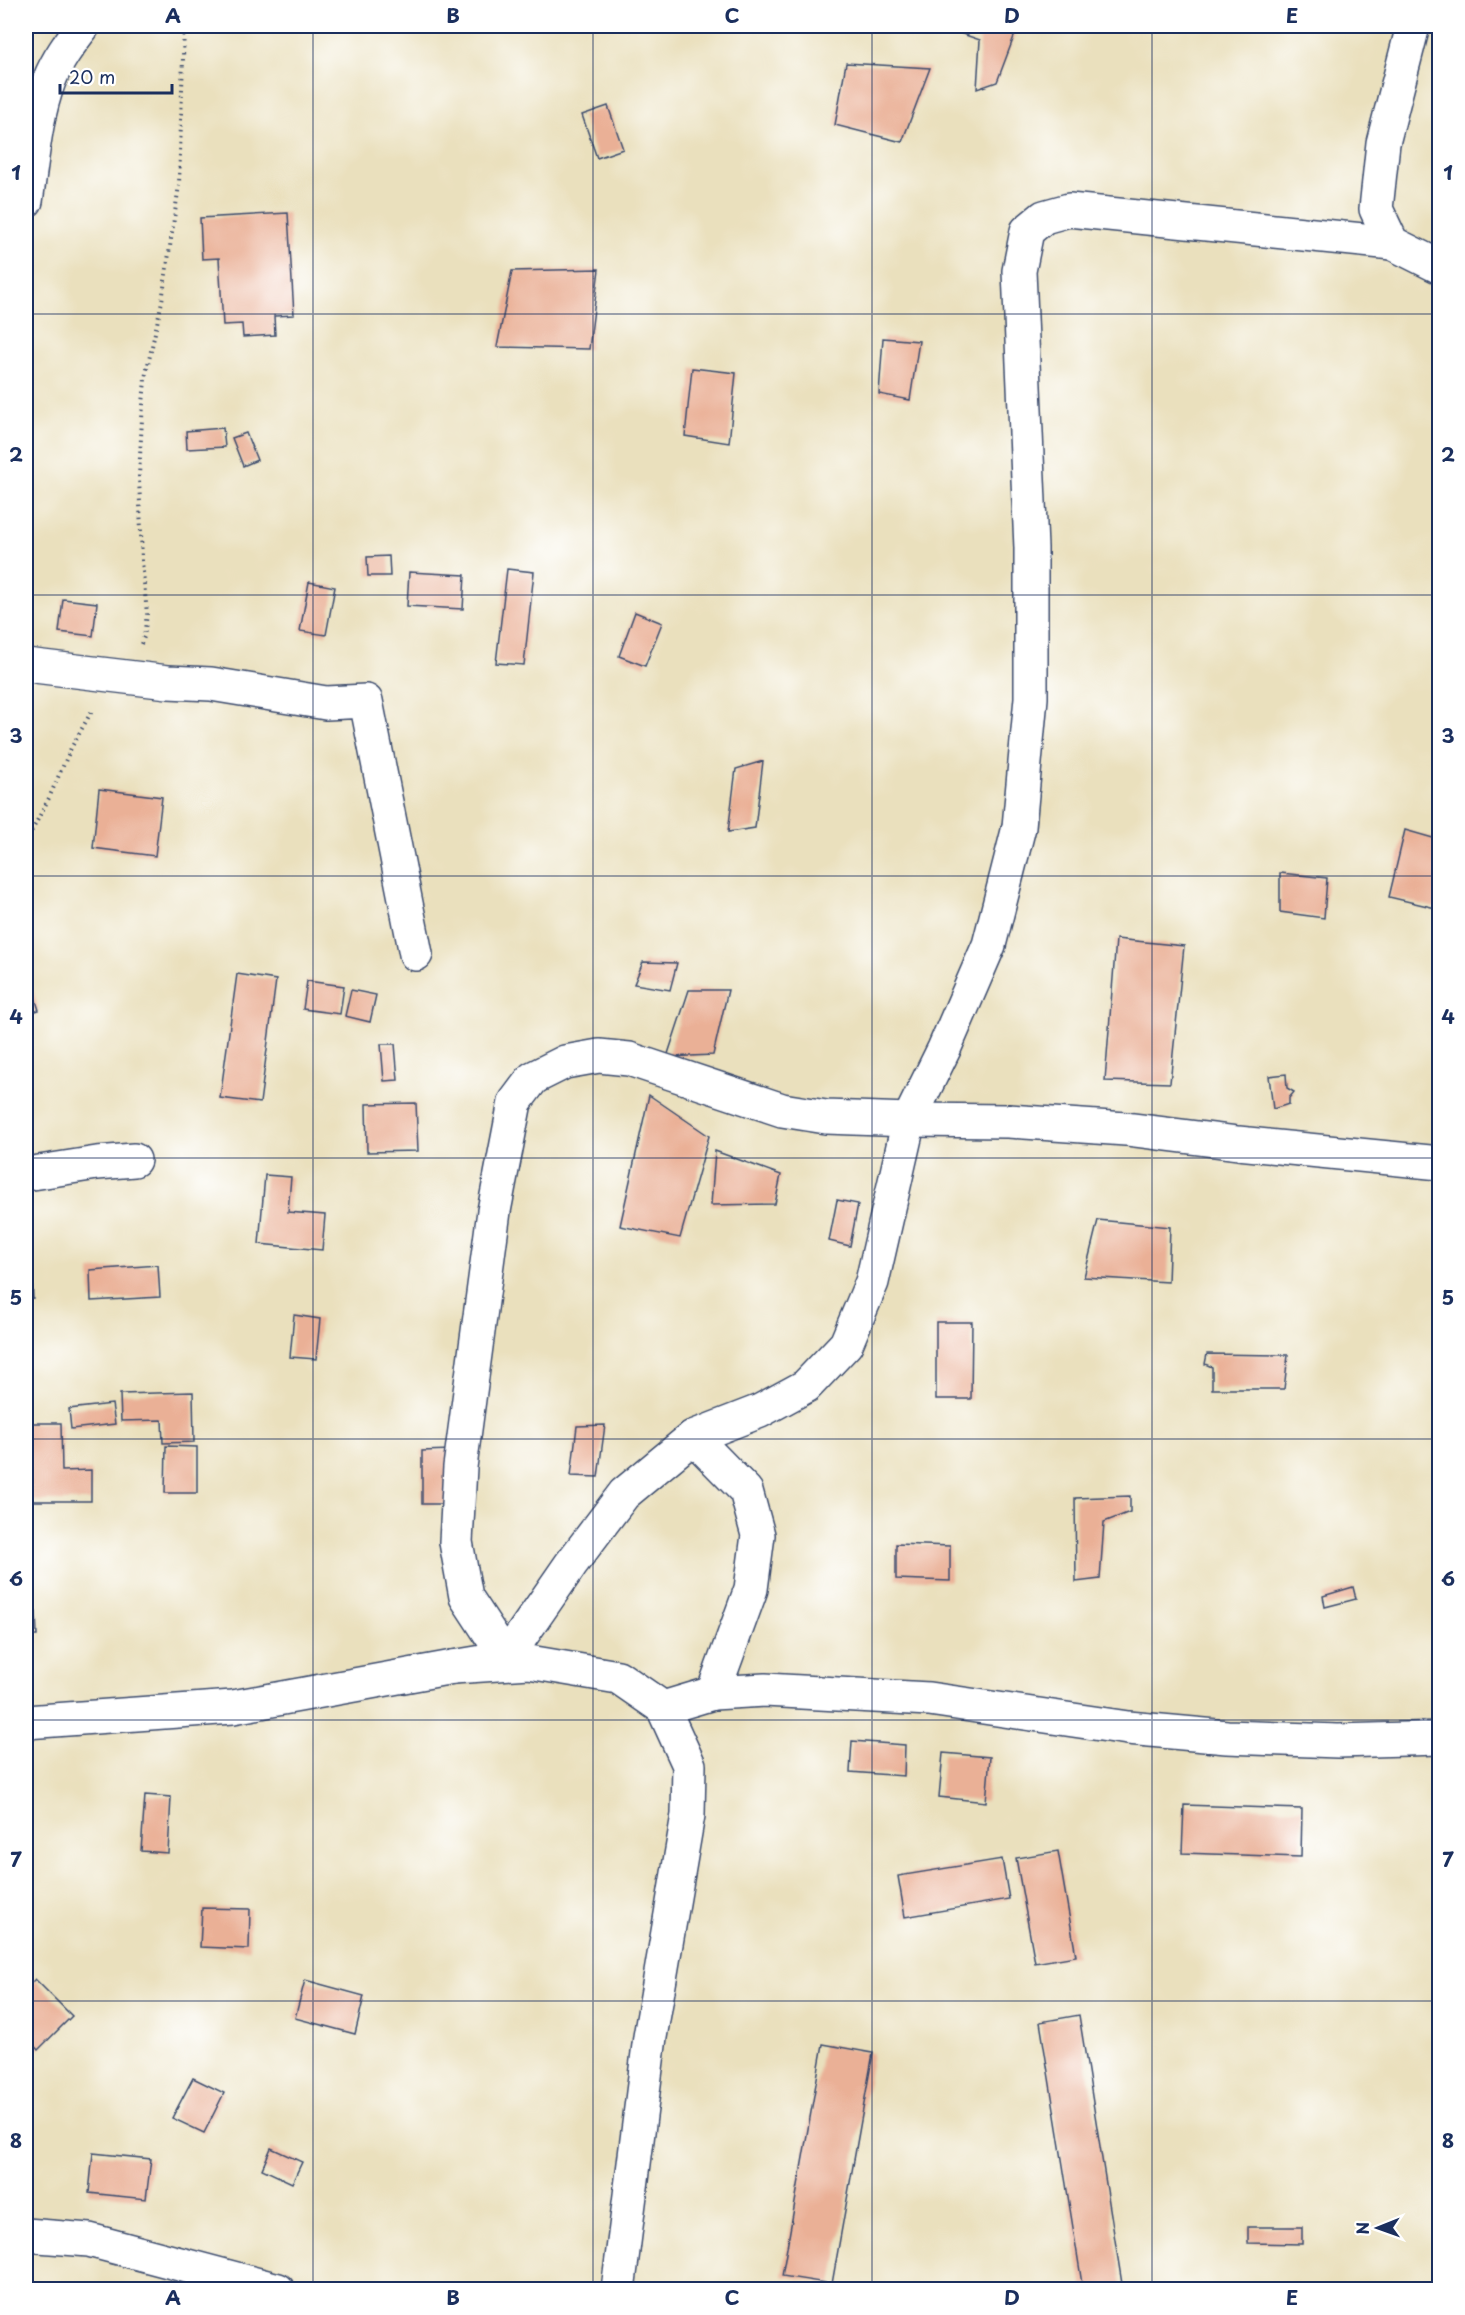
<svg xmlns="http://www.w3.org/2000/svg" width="1465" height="2315" viewBox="0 0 1465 2315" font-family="'Playpen Sans',sans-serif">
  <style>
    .building { fill: #eab096 }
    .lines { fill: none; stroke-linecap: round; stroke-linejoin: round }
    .minor-casing { stroke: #3a4a6c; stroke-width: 36 }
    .path { stroke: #3a4a6c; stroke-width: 4; stroke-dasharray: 1.5 4.5; stroke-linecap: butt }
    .minor { stroke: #fff; stroke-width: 33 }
    .grid { fill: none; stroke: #1b2f5e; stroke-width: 1.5; stroke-opacity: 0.55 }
    .neatline { fill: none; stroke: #1b2f5e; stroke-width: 2 }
    .grid-label { font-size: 20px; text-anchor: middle; font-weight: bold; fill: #1b2f5e }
  </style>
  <rect width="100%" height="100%" fill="#fff"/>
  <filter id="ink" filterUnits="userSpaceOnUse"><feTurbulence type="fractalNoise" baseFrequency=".0167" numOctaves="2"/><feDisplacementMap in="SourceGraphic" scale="12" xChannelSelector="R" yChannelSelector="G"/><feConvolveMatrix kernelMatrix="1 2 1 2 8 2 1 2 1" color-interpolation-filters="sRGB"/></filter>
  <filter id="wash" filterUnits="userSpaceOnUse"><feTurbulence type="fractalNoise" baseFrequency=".008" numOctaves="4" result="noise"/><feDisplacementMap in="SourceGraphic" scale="24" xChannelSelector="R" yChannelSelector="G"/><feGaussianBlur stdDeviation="1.35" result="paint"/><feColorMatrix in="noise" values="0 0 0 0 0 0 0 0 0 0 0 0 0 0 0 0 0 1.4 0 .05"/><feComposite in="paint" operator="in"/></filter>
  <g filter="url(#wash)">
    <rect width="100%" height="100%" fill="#eae0bd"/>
    <g id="blocks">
      <!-- building -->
      <g class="building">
        <polygon points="939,26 1018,26 997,82 977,89 980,40"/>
        <polygon points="846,63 930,68 902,142 835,125"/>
        <polygon points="608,106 623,149 597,158 582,115"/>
        <polygon points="288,213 294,315 274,316 275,335 243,337 242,324 223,325 219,258 202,259 200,218"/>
        <polygon points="599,269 589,349 497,347 512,271"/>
        <polygon points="883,338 919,341 910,400 879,394"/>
        <polygon points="692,368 736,373 729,443 685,436"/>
        <polygon points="223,428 225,447 187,449 186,431"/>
        <polygon points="246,433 257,460 243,466 232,438"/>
        <polygon points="389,556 390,576 368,576 367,557"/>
        <polygon points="507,569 534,572 524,665 496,663"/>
        <polygon points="409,572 465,575 463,609 407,606"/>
        <polygon points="309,582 335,587 326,635 300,631"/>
        <polygon points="63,599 97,603 93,636 59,632"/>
        <polygon points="635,612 662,623 645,666 619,656"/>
        <polygon points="763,761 755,828 728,832 736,769"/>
        <polygon points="99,789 162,797 155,856 93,848"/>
        <polygon points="1405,830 1440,840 1440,909 1389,897"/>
        <polygon points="1280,873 1327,878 1324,918 1280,912"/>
        <polygon points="1116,939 1184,946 1170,1083 1105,1081"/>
        <polygon points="643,962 677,963 670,990 634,984"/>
        <polygon points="237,974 276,980 260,1103 220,1098"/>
        <polygon points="307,981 344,986 340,1014 303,1009"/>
        <polygon points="31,986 39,1010 26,1014 26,988"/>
        <polygon points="351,990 376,995 370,1022 345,1016"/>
        <polygon points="689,990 728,990 713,1055 667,1057"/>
        <polygon points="381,1044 395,1044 398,1080 384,1081"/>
        <polygon points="1286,1074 1287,1088 1294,1092 1289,1098 1289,1104 1273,1109 1269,1076"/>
        <polygon points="649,1095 709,1136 680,1238 620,1226"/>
        <polygon points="416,1103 418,1151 367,1152 366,1104"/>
        <polygon points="715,1151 781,1175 775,1204 711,1205"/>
        <polygon points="265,1175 291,1177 288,1212 325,1215 322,1250 259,1244"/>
        <polygon points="837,1200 858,1204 850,1246 829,1241"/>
        <polygon points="1098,1220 1170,1227 1168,1282 1084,1277"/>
        <polygon points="26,1259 31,1259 33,1298 26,1299"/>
        <polygon points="158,1265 160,1297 91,1301 90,1270"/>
        <polygon points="294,1315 320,1319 316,1359 290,1357"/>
        <polygon points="936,1322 972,1322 971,1399 936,1399"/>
        <polygon points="1207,1354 1288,1355 1284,1389 1212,1389 1212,1367 1205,1364"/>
        <polygon points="193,1392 194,1442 163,1443 162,1420 121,1421 120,1394"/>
        <polygon points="112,1404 115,1424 71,1429 69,1409"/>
        <polygon points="26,1423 61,1423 62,1471 91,1470 91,1501 26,1501"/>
        <polygon points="605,1425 598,1477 571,1476 577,1426"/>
        <polygon points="166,1446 197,1447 197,1493 165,1493"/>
        <polygon points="451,1450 452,1504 422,1504 422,1451"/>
        <polygon points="1130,1496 1130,1512 1104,1522 1100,1579 1076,1582 1075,1498"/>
        <polygon points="896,1544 950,1546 950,1581 896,1579"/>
        <polygon points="1353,1587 1356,1599 1325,1607 1323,1596"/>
        <polygon points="26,1612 36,1612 37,1636 26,1636"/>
        <polygon points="852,1741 905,1745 904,1776 850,1772"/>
        <polygon points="943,1753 990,1757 986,1802 939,1797"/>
        <polygon points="145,1795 171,1797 168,1853 141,1851"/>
        <polygon points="1184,1805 1302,1809 1301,1857 1182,1853"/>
        <polygon points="1058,1851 1076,1956 1035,1963 1016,1858"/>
        <polygon points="1002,1859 1009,1899 905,1917 898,1876"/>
        <polygon points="202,1908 250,1909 249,1949 200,1947"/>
        <polygon points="35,1979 72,2016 38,2050 26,2037 26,2019 28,2016 26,2013 26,1988"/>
        <polygon points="305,1980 364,1996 355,2034 295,2018"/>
        <polygon points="1079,2015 1123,2290 1083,2290 1040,2022"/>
        <polygon points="823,2044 873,2053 832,2284 782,2276"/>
        <polygon points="193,2078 224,2093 204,2133 172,2118"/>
        <polygon points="271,2148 302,2162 292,2183 262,2169"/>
        <polygon points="93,2153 151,2159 146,2199 89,2193"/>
        <polygon points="1248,2227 1302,2227 1302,2244 1248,2243"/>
      </g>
    </g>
  </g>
  <g filter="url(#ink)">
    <use href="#blocks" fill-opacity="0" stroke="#3a4a6c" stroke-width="1.5"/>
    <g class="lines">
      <!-- minor casing -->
      <g class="minor-casing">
        <g id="minor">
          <polyline points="1413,26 1383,143 1376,209 1392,243 1440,267"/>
          <path d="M 26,201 C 32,162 35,118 49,81 C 57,60 70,43 83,26"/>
          <polyline points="26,665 168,682 211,684 326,703 366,701 416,954"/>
          <polyline points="26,1174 97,1163 134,1160"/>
          <polyline points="693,1437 746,1491 758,1535 751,1589 713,1693"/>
          <polyline points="506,1658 466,1597 456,1542 460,1467 494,1211 515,1102 533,1078 565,1062 599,1056 629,1059 782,1110 826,1117 909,1120 1008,1121 1126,1129 1238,1143 1440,1163"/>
          <polyline points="453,1667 506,1658 571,1564 624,1494 693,1437 760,1411 806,1386 846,1344 872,1282 909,1120 944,1049 989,945 1019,827 1031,698 1031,548 1019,271 1027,231 1044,217 1069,210 1392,243"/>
          <polyline points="663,1708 713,1693 765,1690 929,1699 1128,1728 1227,1737 1338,1741 1440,1738"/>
          <polyline points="26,1722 233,1707 453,1667 529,1662 618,1677 663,1708 689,1765 688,1815 650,2037 618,2290"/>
          <polyline points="26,2235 89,2240 278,2290"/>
        </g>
      </g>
      <!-- path -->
      <g class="path">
        <polyline points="141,644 144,637 147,614 142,561 139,476 142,419 145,378 162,301 179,185 184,26"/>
        <polyline points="26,842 49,798 71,748 93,709"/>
      </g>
      <!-- minor -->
      <use href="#minor" class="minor"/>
    </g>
  </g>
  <!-- grid -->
  <path class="grid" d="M 313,26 L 313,2290M 593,26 L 593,2290M 872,26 L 872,2290M 1152,26 L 1152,2290M 26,314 L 1440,314M 26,595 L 1440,595M 26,876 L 1440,876M 26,1158 L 1440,1158M 26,1439 L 1440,1439M 26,1720 L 1440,1720M 26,2001 L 1440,2001"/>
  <!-- margin -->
  <rect width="1465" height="2315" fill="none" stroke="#fff" stroke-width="66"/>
  <!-- north arrow -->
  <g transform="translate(1378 2228) rotate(269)" stroke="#ffffff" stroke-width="4.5" paint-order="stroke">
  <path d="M0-4.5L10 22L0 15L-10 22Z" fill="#1b2f5e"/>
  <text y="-9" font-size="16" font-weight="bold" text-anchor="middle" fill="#1b2f5e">N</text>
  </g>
  <!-- scale -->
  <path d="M60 84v9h112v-9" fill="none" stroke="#1b2f5e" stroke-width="3"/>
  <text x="69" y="84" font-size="18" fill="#1b2f5e" stroke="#ffffff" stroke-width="4.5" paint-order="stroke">20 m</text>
  <rect x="33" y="33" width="1399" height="2249" class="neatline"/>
  <g class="grid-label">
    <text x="173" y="23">A</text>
    <text x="453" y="23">B</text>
    <text x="732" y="23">C</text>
    <text x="1012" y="23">D</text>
    <text x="1292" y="23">E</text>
    <text x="16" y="180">1</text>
    <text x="1448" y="180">1</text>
    <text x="16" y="462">2</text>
    <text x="1448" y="462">2</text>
    <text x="16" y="743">3</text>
    <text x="1448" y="743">3</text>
    <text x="16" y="1024">4</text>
    <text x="1448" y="1024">4</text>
    <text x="16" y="1305">5</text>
    <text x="1448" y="1305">5</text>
    <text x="16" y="1586">6</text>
    <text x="1448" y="1586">6</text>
    <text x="16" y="1867">7</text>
    <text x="1448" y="1867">7</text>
    <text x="16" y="2148">8</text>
    <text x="1448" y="2148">8</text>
    <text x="173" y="2305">A</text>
    <text x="453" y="2305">B</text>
    <text x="732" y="2305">C</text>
    <text x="1012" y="2305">D</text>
    <text x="1292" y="2305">E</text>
  </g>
</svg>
